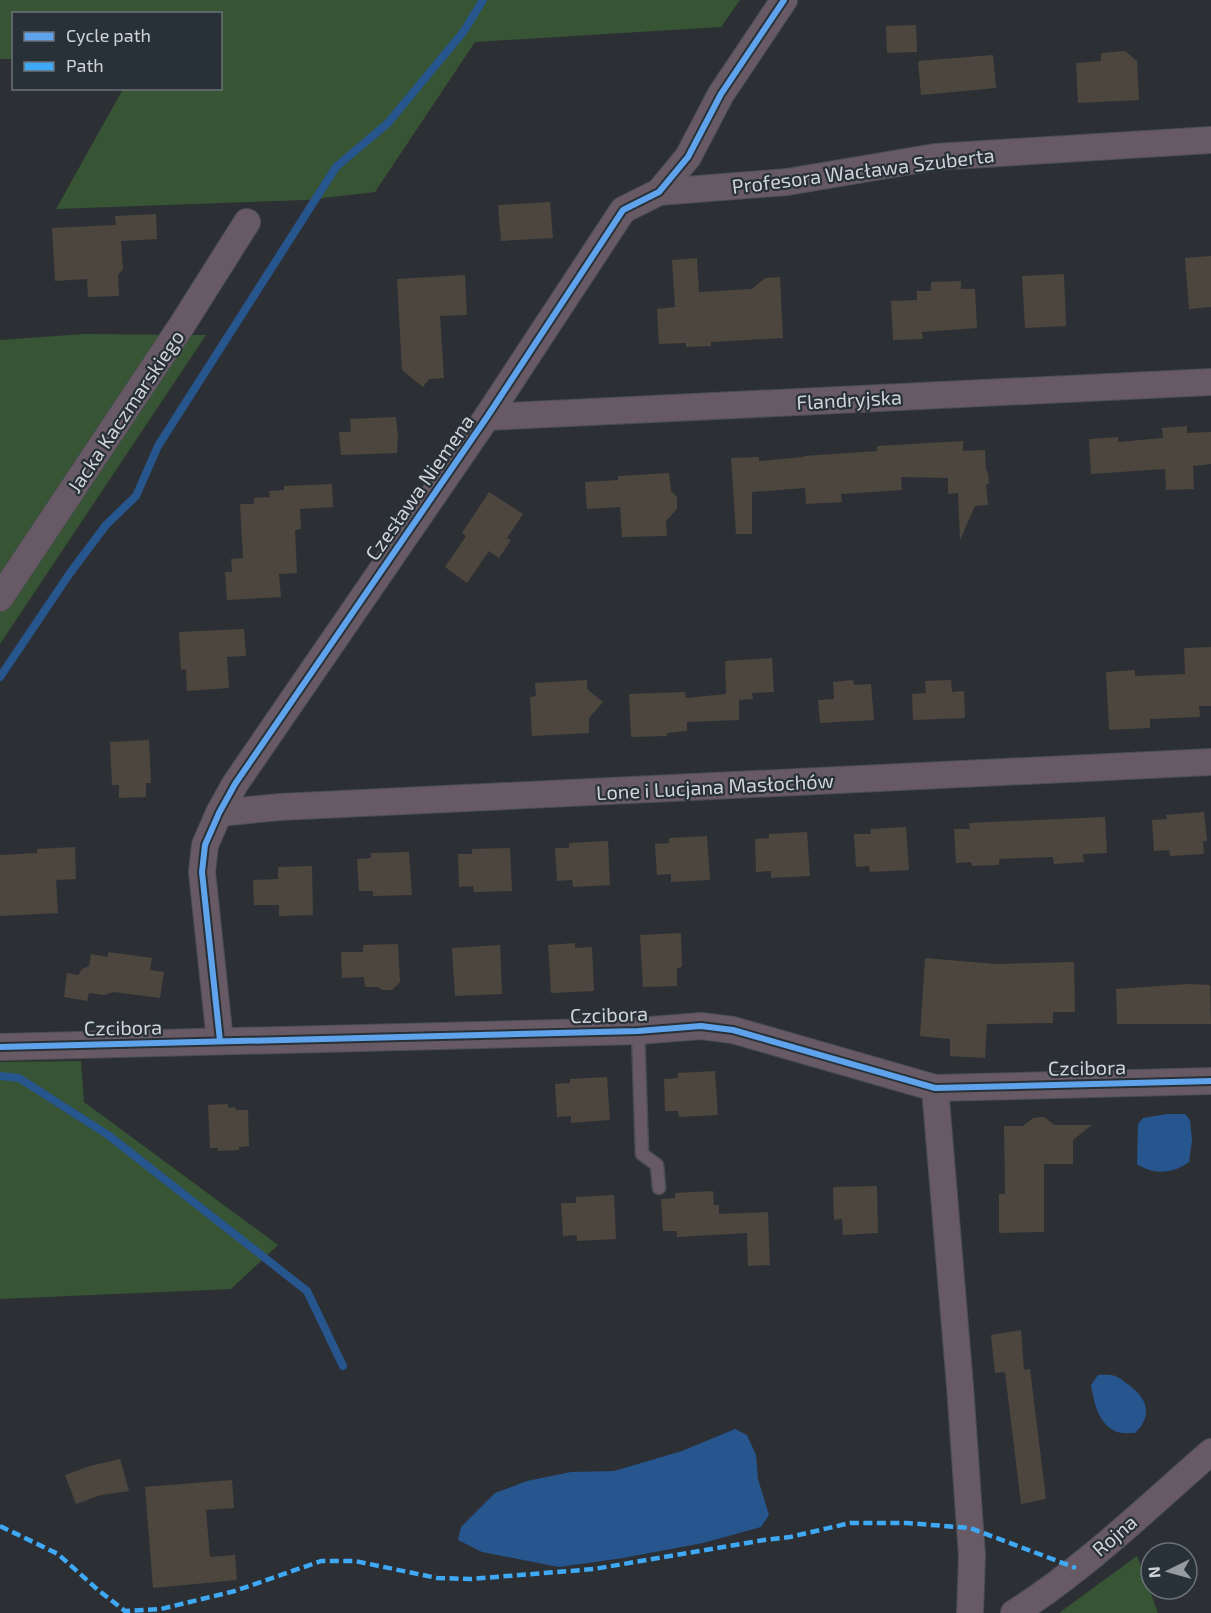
<svg xmlns="http://www.w3.org/2000/svg" width="1211" height="1613" viewBox="0 0 1211 1613" font-family="'Exo 2',sans-serif">
  <style>
    .green { fill: #375435 }
    .water { fill: #27558e }
    .lines { fill: none; stroke-linecap: round; stroke-linejoin: round }
    .stream { stroke: #27558e; stroke-width: 8 }
    .building { fill: #4d463e }
    .lane-casing { stroke: #4a4e51; stroke-width: 15 }
    .street-casing { stroke: #4a4e51; stroke-width: 28 }
    .lane { stroke: #685a64; stroke-width: 12 }
    .street { stroke: #685a64; stroke-width: 26 }
    .quiet { stroke: #3fa9f5; stroke-width: 4.5; stroke-dasharray: 9 4.5; stroke-linecap: butt }
    .cycleway-casing { stroke: #283138; stroke-width: 10 }
    .cycleway { stroke: #60a3ed; stroke-width: 6 }
    .labels { text-anchor: middle; dominant-baseline: central; stroke-width: 4.5; stroke-linejoin: round; paint-order: stroke }
    .street-label { font-size: 20px; fill: #cfd4d9; stroke: #283138 }
  </style>
  <rect width="100%" height="100%" fill="#2c3034"/>
  <!-- green -->
  <g class="green">
    <polygon points="0,0 740,0 721,27 475,42 375,192 306,200 56,209 123,89 220,88 220,14 14,14 13,59 0,59"/>
    <polygon points="85,334 206,335 0,644 0,340"/>
    <polygon points="81,1061 84,1102 278,1245 231,1289 0,1299 0,1062"/>
    <polygon points="1137,1556 1158,1613 1059,1613"/>
  </g>
  <!-- water -->
  <g class="water">
    <path d="M 1167,1114 L 1185,1114 L 1190,1120 L 1192,1140 L 1189,1162 C 1173,1174 1153,1175 1137,1164 L 1138,1124 L 1143,1118 Z"/>
    <path d="M 1098,1375 C 1104,1375 1112,1374 1117,1377 C 1121,1378 1125,1383 1129,1385 C 1148,1399 1153,1416 1135,1433 C 1129,1433 1120,1434 1115,1431 C 1098,1423 1094,1402 1091,1385 Z"/>
    <polygon points="735,1429 747,1435 756,1455 758,1479 769,1515 761,1527 703,1543 623,1558 559,1567 482,1552 458,1540 461,1527 495,1493 527,1481 571,1472 614,1471 682,1451"/>
  </g>
  <g class="lines">
    <!-- stream -->
    <g class="stream">
      <polyline points="0,677 70,573 106,525 136,496 158,446 336,167 388,123 464,31 483,0"/>
      <polyline points="0,1076 19,1078 108,1135 307,1291 343,1366"/>
    </g>
  </g>
  <!-- building -->
  <g class="building">
    <polygon points="916,25 917,52 887,53 886,26"/>
    <polygon points="1125,51 1137,61 1139,100 1078,103 1076,63 1101,61 1101,53"/>
    <polygon points="993,55 996,88 921,95 918,61"/>
    <polygon points="550,202 553,238 501,241 498,205"/>
    <polygon points="156,214 157,239 121,241 123,269 118,275 119,296 88,297 87,279 55,281 52,228 116,225 115,216"/>
    <polygon points="1211,256 1211,307 1189,309 1185,258"/>
    <polygon points="697,258 699,292 752,289 765,278 780,277 783,338 711,342 711,346 686,347 686,343 659,344 657,309 675,307 672,260"/>
    <polygon points="1064,274 1066,326 1025,328 1022,276"/>
    <polygon points="465,275 467,315 440,316 444,378 429,379 423,387 402,370 397,279"/>
    <polygon points="961,281 961,289 975,289 977,328 922,332 923,339 893,340 891,301 917,300 917,291 931,291 931,282"/>
    <polygon points="396,417 398,437 397,453 341,455 339,432 351,432 350,419"/>
    <polygon points="1187,426 1187,433 1211,432 1211,464 1193,466 1194,489 1166,490 1165,469 1091,474 1089,439 1118,437 1118,442 1163,438 1162,428"/>
    <polygon points="963,441 963,451 985,450 986,470 988,472 989,483 986,485 988,505 975,506 960,540 958,493 948,494 948,478 901,477 902,490 841,494 842,502 806,504 805,488 752,492 752,534 736,534 731,458 759,457 759,461 804,457 804,456 877,451 877,446"/>
    <polygon points="669,473 671,491 677,497 677,509 666,521 667,536 622,537 620,507 587,509 585,482 618,480 618,476"/>
    <polygon points="332,484 333,507 300,509 301,529 295,530 297,573 279,574 281,597 227,600 225,572 232,572 231,559 243,558 240,504 254,504 254,498 270,497 269,491 284,490 284,486"/>
    <polygon points="489,492 523,514 507,538 511,540 499,558 489,551 467,583 445,567 466,536 462,533"/>
    <polygon points="244,629 246,656 227,657 229,688 187,691 186,669 181,670 179,632"/>
    <polygon points="1211,647 1211,706 1199,706 1200,717 1150,719 1150,728 1109,730 1106,672 1135,670 1135,676 1185,674 1184,648"/>
    <polygon points="772,658 774,692 752,693 753,699 739,700 739,720 687,722 687,731 667,733 667,736 631,737 629,694 685,692 686,698 726,694 725,661"/>
    <polygon points="587,680 587,689 603,702 589,718 589,733 532,736 530,697 536,696 535,683"/>
    <polygon points="853,680 854,685 871,684 874,720 820,723 818,700 834,699 833,682"/>
    <polygon points="951,680 952,692 964,691 965,718 913,720 912,694 926,693 925,681"/>
    <polygon points="149,740 151,783 146,783 146,797 119,798 119,785 112,785 110,742"/>
    <polygon points="1204,812 1207,841 1203,841 1204,854 1170,856 1169,850 1154,851 1152,820 1167,819 1166,815"/>
    <polygon points="1105,817 1107,853 1083,854 1084,862 1054,864 1053,857 999,859 999,865 972,866 971,862 956,863 954,829 970,829 969,823"/>
    <polygon points="906,827 909,870 870,872 869,866 856,867 854,834 871,834 870,829"/>
    <polygon points="807,832 810,876 771,878 771,871 756,872 755,839 769,838 769,834"/>
    <polygon points="707,836 710,880 671,882 671,874 657,875 655,844 669,843 669,838"/>
    <polygon points="608,841 610,885 573,887 572,880 557,881 555,848 569,848 569,843"/>
    <polygon points="75,847 76,879 56,880 58,913 0,916 0,855 37,853 37,849"/>
    <polygon points="510,848 512,891 474,892 473,886 459,887 458,854 472,854 472,849"/>
    <polygon points="409,852 412,895 373,896 373,891 359,891 357,859 371,858 371,853"/>
    <polygon points="312,866 313,915 279,916 279,905 254,905 253,880 278,879 278,867"/>
    <polygon points="681,933 682,967 677,968 677,986 643,987 640,935"/>
    <polygon points="575,943 575,948 592,947 594,991 551,993 548,945"/>
    <polygon points="398,944 400,982 392,990 382,990 378,987 365,987 364,977 342,978 341,952 363,952 363,945"/>
    <polygon points="500,945 502,994 455,996 452,948"/>
    <polygon points="108,952 152,958 150,970 164,972 160,998 114,992 104,995 89,993 87,1001 64,997 67,973 78,975 82,969 89,966 91,954 108,957"/>
    <polygon points="925,958 995,964 1074,962 1075,1012 1053,1012 1053,1023 987,1024 985,1058 950,1056 950,1039 920,1036"/>
    <polygon points="1189,984 1210,985 1211,1024 1117,1024 1116,989"/>
    <polygon points="715,1071 718,1115 679,1117 678,1111 665,1111 664,1079 678,1078 678,1073"/>
    <polygon points="607,1077 610,1120 571,1123 571,1116 557,1117 555,1084 570,1083 570,1079"/>
    <polygon points="228,1104 228,1108 235,1107 236,1110 248,1110 249,1146 239,1147 239,1150 218,1151 218,1148 210,1148 208,1105"/>
    <polygon points="1044,1117 1054,1125 1092,1125 1073,1140 1073,1164 1044,1164 1044,1232 999,1233 999,1194 1005,1194 1004,1126 1023,1126 1033,1118"/>
    <polygon points="877,1186 878,1233 843,1235 842,1219 834,1220 833,1187"/>
    <polygon points="713,1191 714,1205 719,1205 719,1214 768,1212 770,1265 748,1266 747,1233 677,1237 677,1231 663,1231 661,1199 675,1198 675,1193"/>
    <polygon points="614,1195 616,1239 577,1241 577,1235 563,1236 561,1203 576,1203 576,1197"/>
    <polygon points="1021,1330 1024,1370 1030,1369 1046,1499 1021,1504 1005,1372 995,1373 991,1335"/>
    <polygon points="120,1459 129,1491 101,1495 76,1504 65,1475 90,1466"/>
    <polygon points="232,1480 234,1508 206,1510 210,1557 235,1555 237,1580 153,1588 145,1487"/>
  </g>
  <g class="lines">
    <!-- lane casing -->
    <g class="lane-casing">
      <polyline id="lane" points="638,1031 642,1154 657,1165 659,1188"/>
    </g>
    <!-- street casing -->
    <g class="street-casing">
      <g id="street">
        <polyline points="659,192 787,182 935,157 1211,140"/>
        <polyline points="487,417 1211,382"/>
        <polyline points="0,598 182,325 247,222"/>
        <polyline points="219,813 280,807 1211,762"/>
        <polyline points="220,1041 202,872 205,845 219,813 235,784 487,417 623,210 659,192 688,157 721,94 784,0"/>
        <polyline points="0,1047 638,1031 701,1026 733,1030 935,1088 1211,1081"/>
        <polyline points="935,1088 960,1386 972,1556 970,1613"/>
        <path d="M 1014,1613 C 1083,1570 1149,1506 1211,1452"/>
      </g>
    </g>
    <!-- lane -->
    <use href="#lane" class="lane"/>
    <!-- street -->
    <use href="#street" class="street"/>
    <!-- quiet -->
    <polyline class="quiet" points="0,1526 58,1554 98,1590 125,1611 161,1609 235,1591 321,1561 355,1561 437,1578 471,1579 594,1569 764,1540 790,1537 850,1523 907,1523 970,1528 1076,1568"/>
    <!-- cycleway casing -->
    <g class="cycleway-casing">
      <g id="cycleway">
        <polyline points="220,1041 202,872 205,845 219,813 235,784 487,417 623,210 659,192 688,157 721,94 784,0"/>
        <polyline points="0,1047 638,1031 701,1026 733,1030 935,1088 1211,1081"/>
      </g>
    </g>
    <!-- cycleway -->
    <use href="#cycleway" class="cycleway"/>
  </g>
  <g class="labels">
    <!-- street labels -->
    <g class="street-label">
      <text transform="translate(863 170) rotate(-7)">Profesora Wacława Szuberta</text>
      <text transform="translate(849 399) rotate(-3)">Flandryjska</text>
      <text transform="translate(125 411) rotate(-56)">Jacka Kaczmarskiego</text>
      <text transform="translate(419 487) rotate(-55)">Czesława Niemena</text>
      <text transform="translate(715 786) rotate(-3)">Lone i Lucjana Masłochów</text>
      <text transform="translate(609 1014) rotate(-2)">Czcibora</text>
      <text transform="translate(123 1027) rotate(-1)">Czcibora</text>
      <text transform="translate(1087 1067) rotate(-1)">Czcibora</text>
      <text transform="translate(1114 1535) rotate(-41)">Rojna</text>
    </g>
  </g>
  <!-- legend -->
  <rect x="12" y="12" width="210" height="78" fill="#283138" stroke="#6b7278" stroke-width="1.5"/>
  <rect x="24" y="32" width="30" height="9" fill="#60a3ed" stroke="#6b7278" stroke-width="1.5"/>
  <text x="66" y="42" font-size="18" fill="#cfd4d9">Cycle path</text>
  <rect x="24" y="62" width="30" height="9" fill="#3fa9f5" stroke="#6b7278" stroke-width="1.5"/>
  <text x="66" y="72" font-size="18" fill="#cfd4d9">Path</text>
  <!-- north arrow -->
  <g transform="translate(1169 1571) rotate(265)"><circle r="28" fill="#283138" stroke="#6b7278" stroke-width="1.5"/>
  <path d="M0-4.5L10 22L0 15L-10 22Z" fill="#969b9f"/>
  <text y="-9" font-size="16" font-weight="bold" text-anchor="middle" fill="#cfd4d9">N</text>
  </g>
</svg>
